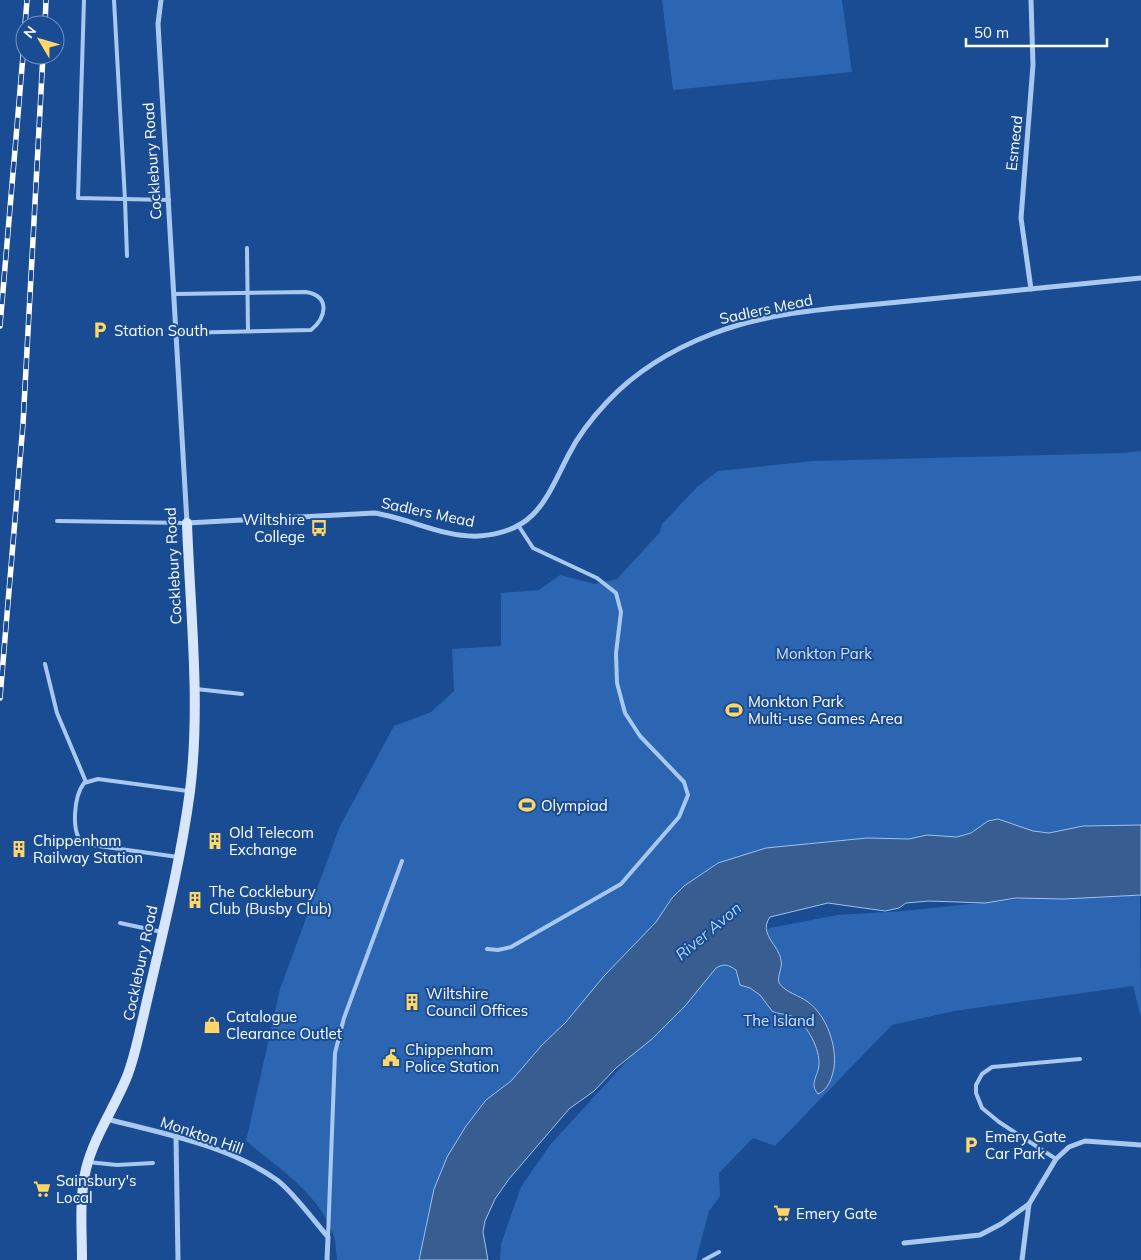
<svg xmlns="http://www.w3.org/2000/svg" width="1141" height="1260" viewBox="0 0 1141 1260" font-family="Mulish,sans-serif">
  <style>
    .green { fill: #2c65b1 }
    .water { fill: #385d90; stroke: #9cc2f2 }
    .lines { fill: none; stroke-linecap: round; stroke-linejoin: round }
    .lane { stroke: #a9c8f0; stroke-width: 4 }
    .street { stroke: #a9c8f0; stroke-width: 5 }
    .secondary { stroke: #d7e6fb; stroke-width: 10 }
    .rail-casing { stroke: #fff; stroke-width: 5.5 }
    .rail { stroke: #194c92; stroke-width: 4; stroke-dasharray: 11; stroke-linecap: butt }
    .labels { text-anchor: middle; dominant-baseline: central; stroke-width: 4; stroke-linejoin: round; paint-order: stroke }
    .street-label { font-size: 15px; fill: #fff; stroke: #194c92 }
    .poi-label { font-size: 15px; fill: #fff; stroke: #194c92; text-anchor: start }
    .park-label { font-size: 15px; fill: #d0e2fb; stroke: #194c92 }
    .water-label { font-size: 16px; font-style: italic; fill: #b5d2f6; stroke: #194c92 }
  </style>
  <rect width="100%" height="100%" fill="#194c92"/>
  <!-- green -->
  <g class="green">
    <polygon points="662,0 842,0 852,72 673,90"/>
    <path d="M 1141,451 L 1141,836 L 758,852 L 425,1260 L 337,1260 C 336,1253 336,1244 334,1237 C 321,1195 278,1168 246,1141 L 280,989 L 340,826 L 394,726 L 431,712 L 454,691 L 452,649 L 501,646 L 501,593 L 539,590 L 560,575 L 595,584 L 617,579 L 660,532 L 662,524 L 698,486 L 718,471 L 813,461 L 1124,453 Z"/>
    <polygon points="1085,892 1140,894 1141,1017 1133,986 954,1011 892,1025 775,1146 753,1138 719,1173 720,1196 709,1211 696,1260 500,1260 501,1244 521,1187 550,1145 728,950 770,928 837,915 903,911"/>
  </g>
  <!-- water -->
  <path class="water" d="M 998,819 L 1033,831 L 1049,833 L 1083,826 L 1141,825 L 1141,895 L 1064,899 L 1016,898 L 985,903 L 929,901 L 906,903 L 899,908 L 885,911 L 828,903 L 770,917 C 758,934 779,945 781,960 C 783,968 777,975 779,983 C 786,993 799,995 808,1002 C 827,1016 837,1046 834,1068 C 832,1078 828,1090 818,1094 C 809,1084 818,1076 819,1065 C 820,1049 808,1026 795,1018 C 788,1013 779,1015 772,1011 L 760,995 L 750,988 L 740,985 L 736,970 C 729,965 724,963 716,968 L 685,1006 L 652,1039 L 616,1068 L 594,1091 L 569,1109 L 509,1179 L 495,1199 L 485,1221 L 483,1232 L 488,1260 L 419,1260 L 434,1189 L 447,1157 L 466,1126 L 486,1100 L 511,1081 L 542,1045 L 566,1022 L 604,976 L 656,922 L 672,898 L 684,886 L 718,863 L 766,848 L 867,838 L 909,839 L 927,835 L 957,837 L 971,833 L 988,821 Z"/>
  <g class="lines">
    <!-- lane -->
    <g class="lane">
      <polyline points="84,0 78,198 169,200"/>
      <polyline points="114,0 125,200 127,256"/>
      <polyline points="247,248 248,331"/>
      <path d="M 175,294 L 306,292 C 330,296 327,317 311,330 L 178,333"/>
      <polyline points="57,521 187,523"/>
      <polyline points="45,664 57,713 86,782"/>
      <polyline points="196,689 242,694"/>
      <path d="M 178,857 L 84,844 C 70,834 74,796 84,783 L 98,779 L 188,791"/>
      <polyline points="120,923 162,932"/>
      <polyline points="487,949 498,950 511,947 621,884 679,817 688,795 684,782 640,736 625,713 617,683 616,653 621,612 616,593 597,578 533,548 518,525"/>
      <polyline points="1056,1159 999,1122 982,1108 976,1093 976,1085 982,1074 992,1067 1080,1059"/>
      <polyline points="88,1162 117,1165 153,1163"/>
      <polyline points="328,1237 335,1053 344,1018 402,861"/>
      <polyline points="704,1260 719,1252"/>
    </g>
    <!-- street -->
    <g class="street">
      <path d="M 161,0 L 158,24 L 187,523 L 374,513 C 409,518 444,538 479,536 C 537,532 546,498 569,454 C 578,436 593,417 607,402 C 636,371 673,349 712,334 C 771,311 837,308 899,302 C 980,294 1060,286 1141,278"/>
      <polyline points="1031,289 1021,218 1033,65 1031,0"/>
      <path d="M 107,1119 C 164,1134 228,1145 277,1180 C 293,1192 314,1221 328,1237 L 327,1260"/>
      <polyline points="176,1137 178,1260"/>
      <polyline points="904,1243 980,1235 1001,1224 1029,1204"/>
      <polyline points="1022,1260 1029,1204 1056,1159 1069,1147 1085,1141 1141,1145"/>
    </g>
    <!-- secondary -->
    <path class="secondary" d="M 82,1260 C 82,1230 79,1198 86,1169 C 94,1137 113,1110 126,1079 C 134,1060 138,1038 143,1018 C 160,943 180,867 190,791 C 201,703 190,611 187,523"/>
    <!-- rail casing -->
    <g class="rail-casing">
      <g id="rail">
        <polyline points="25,25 27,0"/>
        <polyline points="45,25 46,0"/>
        <polyline points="0,326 25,32"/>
        <polyline points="0,698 23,424 43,55"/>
      </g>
    </g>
    <!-- rail -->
    <use href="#rail" class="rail"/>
  </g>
  <!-- icons -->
  <defs>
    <g id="parking-bare" transform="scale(1.35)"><path d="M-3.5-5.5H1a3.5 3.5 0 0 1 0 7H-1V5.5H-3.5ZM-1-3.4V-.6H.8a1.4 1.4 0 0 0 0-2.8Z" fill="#ffd667" stroke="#194c92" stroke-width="2.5" paint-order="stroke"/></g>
    <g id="bus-bare" transform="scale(1.35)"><path d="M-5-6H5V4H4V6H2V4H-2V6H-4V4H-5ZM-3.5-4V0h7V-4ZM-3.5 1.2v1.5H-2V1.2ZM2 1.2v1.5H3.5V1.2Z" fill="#ffd667" stroke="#194c92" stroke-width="2.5" paint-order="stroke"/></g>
    <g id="stadium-bare" transform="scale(1.35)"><path d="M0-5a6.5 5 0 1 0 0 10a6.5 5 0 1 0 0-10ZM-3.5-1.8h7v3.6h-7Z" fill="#ffd667" stroke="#194c92" stroke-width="2.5" paint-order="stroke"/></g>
    <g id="building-bare" transform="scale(1.35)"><path d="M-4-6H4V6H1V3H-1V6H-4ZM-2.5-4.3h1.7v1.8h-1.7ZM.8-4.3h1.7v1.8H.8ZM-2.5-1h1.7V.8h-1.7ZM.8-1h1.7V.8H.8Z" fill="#ffd667" stroke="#194c92" stroke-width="2.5" paint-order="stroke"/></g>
    <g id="shop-bare" transform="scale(1.35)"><path d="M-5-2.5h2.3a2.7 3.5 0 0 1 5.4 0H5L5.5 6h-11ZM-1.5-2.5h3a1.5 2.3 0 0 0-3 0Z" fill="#ffd667" stroke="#194c92" stroke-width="2.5" paint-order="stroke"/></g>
    <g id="civic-bare" transform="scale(1.35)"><path d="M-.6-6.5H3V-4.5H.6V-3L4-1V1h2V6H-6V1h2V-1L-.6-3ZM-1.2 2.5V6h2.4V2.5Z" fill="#ffd667" stroke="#194c92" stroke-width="2.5" paint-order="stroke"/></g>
    <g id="supermarket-bare" transform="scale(1.35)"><path d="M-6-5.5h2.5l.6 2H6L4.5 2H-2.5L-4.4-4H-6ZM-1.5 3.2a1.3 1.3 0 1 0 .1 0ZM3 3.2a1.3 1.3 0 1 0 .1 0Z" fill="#ffd667" stroke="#194c92" stroke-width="2.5" paint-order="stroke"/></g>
  </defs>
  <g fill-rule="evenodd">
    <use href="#parking-bare" x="100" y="330"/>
    <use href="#bus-bare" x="319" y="528"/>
    <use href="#stadium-bare" x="734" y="710"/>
    <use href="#stadium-bare" x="527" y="805"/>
    <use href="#building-bare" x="215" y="841"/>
    <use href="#building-bare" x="19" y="849"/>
    <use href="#building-bare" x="195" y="900"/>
    <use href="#building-bare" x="412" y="1002"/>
    <use href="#shop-bare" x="212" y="1025"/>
    <use href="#civic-bare" x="391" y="1058"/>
    <use href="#parking-bare" x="971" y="1145"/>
    <use href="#supermarket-bare" x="42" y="1189"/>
    <use href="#supermarket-bare" x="782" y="1213"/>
  </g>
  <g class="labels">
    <!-- street labels -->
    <g class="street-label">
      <text transform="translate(1014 143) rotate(-84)">Esmead</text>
      <text transform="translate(152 161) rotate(-94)">Cocklebury Road</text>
      <text transform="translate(766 309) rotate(-12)">Sadlers Mead</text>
      <text transform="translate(428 512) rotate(12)">Sadlers Mead</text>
      <text transform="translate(173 566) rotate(-93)">Cocklebury Road</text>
      <text transform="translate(140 963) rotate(-78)">Cocklebury Road</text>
      <text transform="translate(202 1135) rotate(19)">Monkton Hill</text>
    </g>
    <!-- poi labels -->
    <g class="poi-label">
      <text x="114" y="330">Station South</text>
      <text x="305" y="519" text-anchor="end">Wiltshire<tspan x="305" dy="17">College</tspan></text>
      <text x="748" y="701">Monkton Park<tspan x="748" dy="17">Multi-use Games Area</tspan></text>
      <text x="541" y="805">Olympiad</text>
      <text x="229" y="832">Old Telecom<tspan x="229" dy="17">Exchange</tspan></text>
      <text x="33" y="840">Chippenham<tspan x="33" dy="17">Railway Station</tspan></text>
      <text x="209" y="891">The Cocklebury<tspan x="209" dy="17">Club (Busby Club)</tspan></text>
      <text x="426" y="993">Wiltshire<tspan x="426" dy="17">Council Offices</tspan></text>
      <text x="226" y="1016">Catalogue<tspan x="226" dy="17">Clearance Outlet</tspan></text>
      <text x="405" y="1049">Chippenham<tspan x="405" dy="17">Police Station</tspan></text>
      <text x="985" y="1136">Emery Gate<tspan x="985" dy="17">Car Park</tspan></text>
      <text x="56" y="1180">Sainsbury's<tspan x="56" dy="17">Local</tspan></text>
      <text x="796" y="1213">Emery Gate</text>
    </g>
    <!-- park labels -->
    <g class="park-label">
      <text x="824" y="653">Monkton Park</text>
      <text x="779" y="1020">The Island</text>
    </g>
    <!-- water labels -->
    <g class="water-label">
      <text transform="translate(708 931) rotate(-40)">River Avon</text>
    </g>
  </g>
  <!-- north arrow -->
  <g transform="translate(40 40) rotate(308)"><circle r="24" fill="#194c92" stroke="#7594be"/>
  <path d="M0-4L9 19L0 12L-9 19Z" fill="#ffd667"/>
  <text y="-8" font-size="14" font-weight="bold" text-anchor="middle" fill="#ffffff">N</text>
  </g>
  <!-- scale -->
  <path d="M966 38v8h141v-8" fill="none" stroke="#ffffff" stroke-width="2.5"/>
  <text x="974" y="38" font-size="15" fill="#ffffff" stroke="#194c92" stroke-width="4" paint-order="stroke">50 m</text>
</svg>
